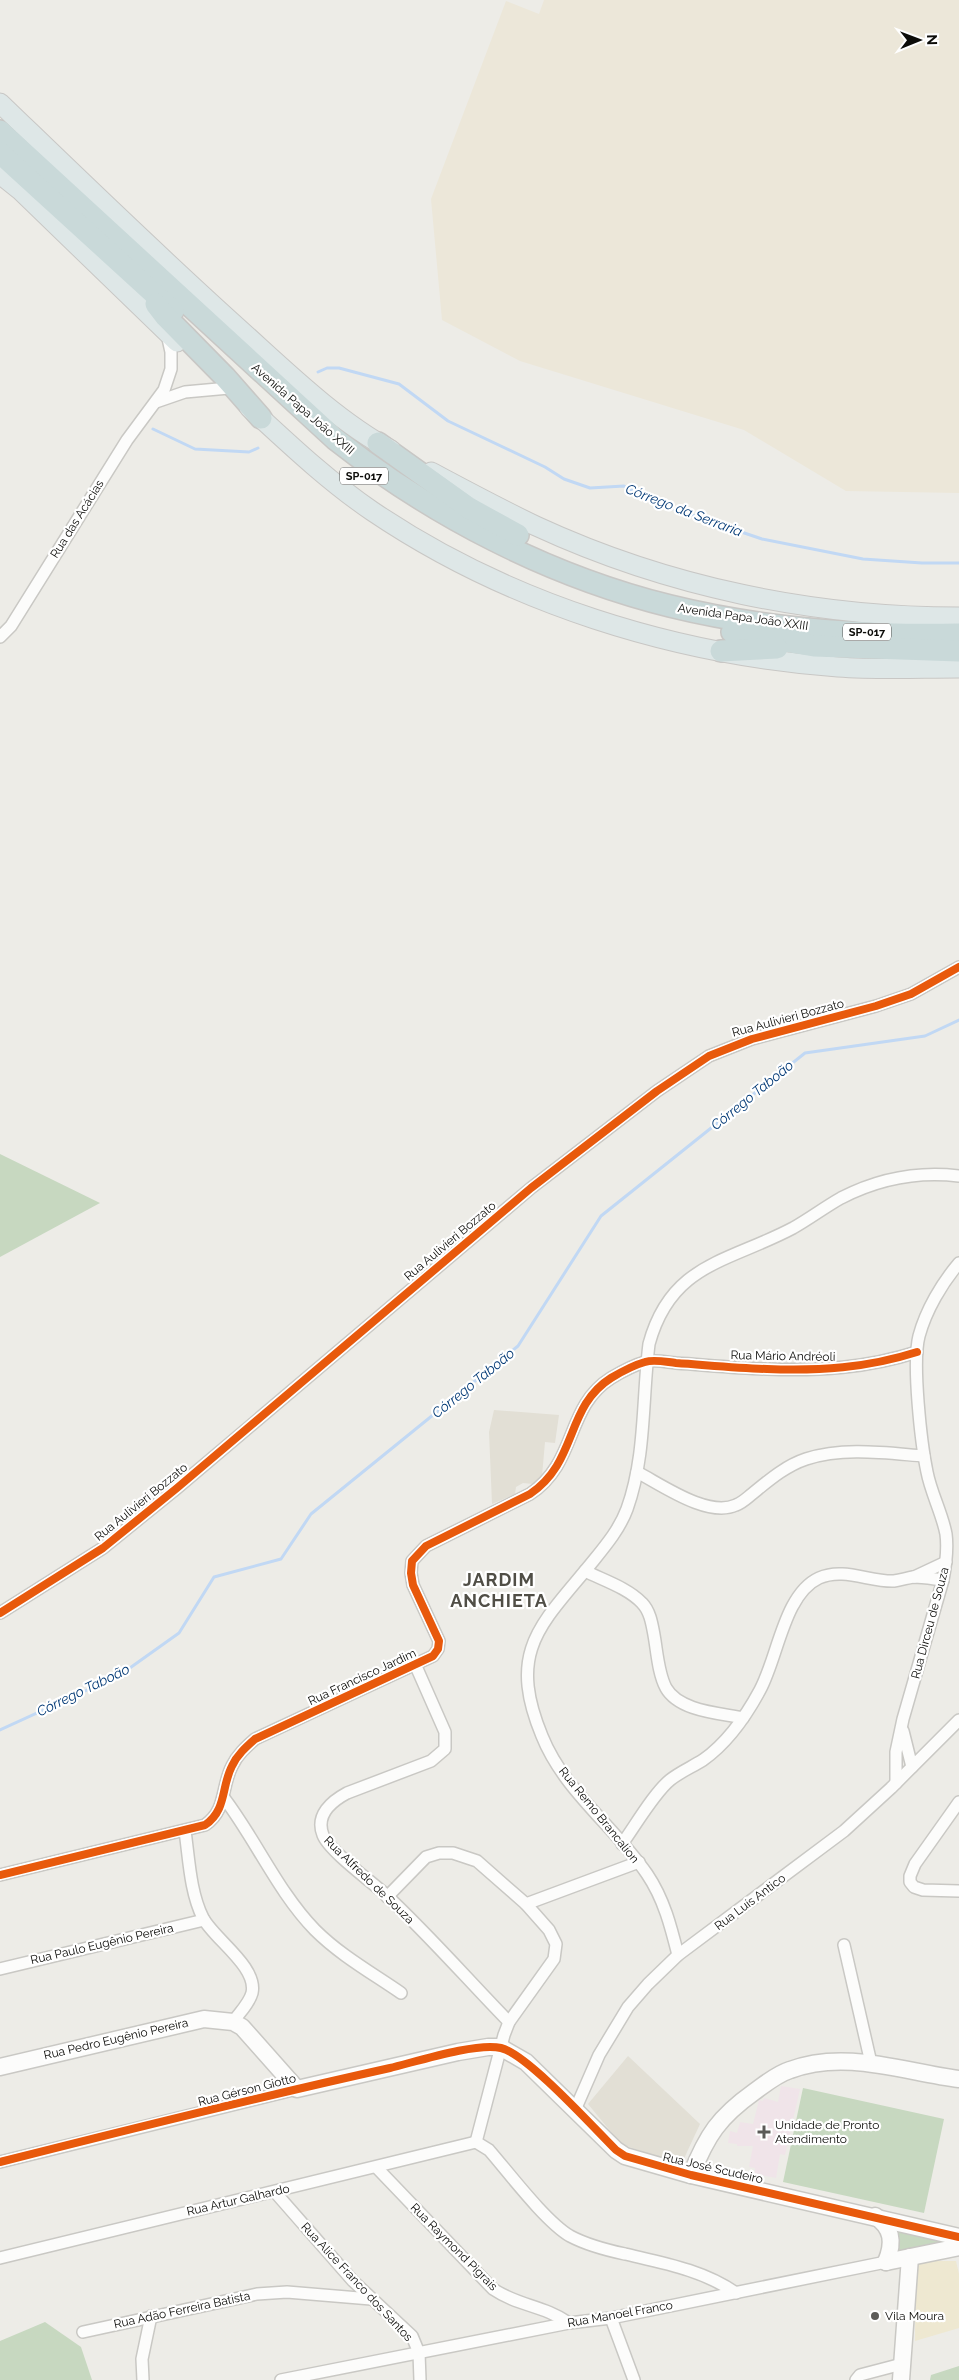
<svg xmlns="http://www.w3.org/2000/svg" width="959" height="2380" viewBox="0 0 959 2380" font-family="Raleway,sans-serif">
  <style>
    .built { fill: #e2dfd5 }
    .industrial { fill: #ece7d9 }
    .medical { fill: #f0e4e9 }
    .green { fill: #c7d8c0 }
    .sand { fill: #eee8d1 }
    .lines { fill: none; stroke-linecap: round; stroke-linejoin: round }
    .stream { stroke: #c1d8f4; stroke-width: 3 }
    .street-casing { stroke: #c9c8c4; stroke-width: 14 }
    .secondary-casing { stroke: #c9c8c4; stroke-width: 19 }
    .primary-casing { stroke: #c8c7c5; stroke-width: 21 }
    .highway-casing { stroke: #c8c7c5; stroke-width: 24 }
    .street { stroke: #fcfcfb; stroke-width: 11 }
    .secondary { stroke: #fcfcfb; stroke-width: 16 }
    .primary { stroke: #dee7e7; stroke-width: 19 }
    .highway { stroke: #c9d9d9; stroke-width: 21 }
    .cycleway-casing { stroke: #fff; stroke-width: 11 }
    .cycleway { stroke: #e8590c; stroke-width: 8 }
    .poi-dot { fill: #5b5a57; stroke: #fff; stroke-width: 2 }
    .labels { text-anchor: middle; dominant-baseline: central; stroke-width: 4.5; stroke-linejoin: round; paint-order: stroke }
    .shield { fill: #fff; stroke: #555553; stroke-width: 1 }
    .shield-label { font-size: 11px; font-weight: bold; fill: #0c0c09 }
    .street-label { font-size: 12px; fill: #0c0c09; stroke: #fff }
    .poi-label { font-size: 12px; fill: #0c0c09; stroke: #fff; text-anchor: start }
    .water-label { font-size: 14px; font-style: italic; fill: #003875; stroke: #fff }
    .district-label { font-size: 18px; font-weight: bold; letter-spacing: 1px; fill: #504e46; stroke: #fff }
  </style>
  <rect width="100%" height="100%" fill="#edece7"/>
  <!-- built -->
  <g class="built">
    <polygon points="494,1410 559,1415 555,1443 545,1442 542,1476 533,1484 523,1483 516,1487 515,1494 492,1504 489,1432"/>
    <polygon points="628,2056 700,2124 681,2165 621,2144 588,2104"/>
  </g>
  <!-- industrial -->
  <polygon class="industrial" points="544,0 959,0 959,493 846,491 744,430 520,361 442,320 431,199 506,1 539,14"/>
  <!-- medical -->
  <polygon class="medical" points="781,2086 800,2089 785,2155 780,2154 776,2178 755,2174 755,2168 749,2167 753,2146 737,2146 737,2144 728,2143 730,2131 737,2133 740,2122 753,2124 759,2100 763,2101 764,2098 778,2102"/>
  <!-- green -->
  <g class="green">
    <polygon points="0,1154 100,1203 0,1257"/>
    <polygon points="803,2088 944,2119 924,2213 783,2182"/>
    <polygon points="892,2225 957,2241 894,2257"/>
    <polygon points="45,2322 81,2347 92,2380 0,2380 0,2341"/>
    <polygon points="959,2366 959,2380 930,2380 931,2375"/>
  </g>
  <!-- sand -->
  <polygon class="sand" points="916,2261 956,2261 959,2274 959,2328 915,2341"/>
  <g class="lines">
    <!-- stream -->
    <g class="stream">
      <polyline points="318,372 327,368 339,368 399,384 448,421 545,467 564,479 590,488 624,486 656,503 762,539 863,559 922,563 959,563"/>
      <polyline points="153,429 195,449 249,452 258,448"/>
      <polyline points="0,1730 120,1675 179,1633 214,1577 281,1559 311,1514 518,1346 601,1216 805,1053 925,1036 959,1020"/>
    </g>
    <!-- street casing -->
    <g class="street-casing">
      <g id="street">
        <polyline points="156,402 185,392 229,388"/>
        <polyline points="0,637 11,626 127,440 164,390 171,369 171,352 167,334"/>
        <path d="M 637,1472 C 662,1485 708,1518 736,1505 C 742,1503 747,1498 752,1494 C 768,1481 785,1466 806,1459 C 844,1447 885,1453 924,1456"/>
        <path d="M 585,1571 C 603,1580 628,1588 642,1603 C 650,1611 652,1624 654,1635 C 657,1651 658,1673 666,1688 C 679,1711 719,1713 743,1718"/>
        <polyline points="914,1577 946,1562"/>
        <polyline points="0,1613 103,1548 177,1488 531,1188 657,1091 709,1056 752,1039 876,1006 911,994 959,967"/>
        <path d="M 415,1664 L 445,1732 L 445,1749 L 431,1761 L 347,1793 C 332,1801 315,1815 323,1835 C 329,1851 372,1882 386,1895 C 429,1935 468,1980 509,2022"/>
        <polyline points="903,1731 912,1767"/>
        <path d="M 896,1783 L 896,1752 L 903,1719 L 943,1580 C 946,1564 948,1549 946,1534 C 942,1513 931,1493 927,1472 C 921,1443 912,1363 919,1336 C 926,1310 942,1283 959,1263"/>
        <path d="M 224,1798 C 256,1840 278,1892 315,1930 C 340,1955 372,1973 401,1993"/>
        <polyline points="959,1802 915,1864 910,1876 910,1882 914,1887 923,1890 959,1891"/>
        <path d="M 185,1831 C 189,1859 190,1892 203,1918 C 214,1939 258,1967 252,1993 C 249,2004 239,2013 233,2022"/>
        <path d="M 622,1844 C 635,1826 654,1793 670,1780 C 680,1772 692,1767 703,1760 C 727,1743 746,1716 760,1690 C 778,1657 784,1594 819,1578 C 843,1567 870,1582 894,1581 C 901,1580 907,1578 913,1577 C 923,1577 934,1579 943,1580"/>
        <path d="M 0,1875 L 205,1825 C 227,1810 221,1787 232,1766 C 237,1755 246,1747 255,1739 L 433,1656 L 438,1649 L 439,1641 L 413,1585 L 411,1573 L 412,1561 L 426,1546 L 530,1494 C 578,1462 565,1407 611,1378 C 621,1372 634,1365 645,1362 C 654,1359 666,1362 676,1363 C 706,1365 736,1368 767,1369 C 819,1371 867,1368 917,1352"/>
        <polyline points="387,1897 426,1857 439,1853 453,1853 477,1861 526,1904 549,1930 556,1944 554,1959 509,2022 504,2035 476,2142"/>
        <polyline points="526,1904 639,1862"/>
        <polyline points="844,1945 871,2063"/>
        <path d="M 678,1955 C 671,1927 664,1899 647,1874 C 615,1827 564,1791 542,1736 C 506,1649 542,1624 594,1560 C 607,1544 620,1528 627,1509 C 646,1456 642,1400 649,1344 C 671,1263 729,1262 793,1228 C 809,1219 825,1207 841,1198 C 878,1179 918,1171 959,1176"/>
        <polyline points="0,1969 204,1920"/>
        <polyline points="575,2110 599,2055 628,2007 648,1984 678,1955 844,1831 891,1788 959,1720"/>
        <path d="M 476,2142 L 489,2150 C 509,2173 545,2221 570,2236 C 587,2245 606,2250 625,2254 C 663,2263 703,2270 736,2293"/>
        <polyline points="0,2162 297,2089"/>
        <path d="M 377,2168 L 493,2289 C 518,2306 543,2305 569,2323"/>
        <polyline points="275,2192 353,2281 412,2336 419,2353 420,2380"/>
        <polyline points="0,2258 476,2142"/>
        <polyline points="611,2318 634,2380"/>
        <polyline points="83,2332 257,2294 287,2292 371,2299"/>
        <polyline points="143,2380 142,2359 151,2316"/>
        <polyline points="281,2380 569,2323 611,2318 886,2262"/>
        <polyline points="856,2380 860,2375 902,2364"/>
      </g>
    </g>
    <!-- secondary casing -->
    <g class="secondary-casing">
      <g id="secondary">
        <polyline points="0,2067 204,2019 233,2022 242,2027 297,2089 458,2052 488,2047 500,2047 526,2062 616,2150 625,2156 691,2175 959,2237"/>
        <path d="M 691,2175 C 707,2135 719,2117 754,2092 C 765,2084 777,2074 790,2070 C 845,2049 904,2072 959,2079"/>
        <path d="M 875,2216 C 893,2228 894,2243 886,2262"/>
        <polyline points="886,2262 959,2247"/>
        <polyline points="901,2380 910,2257"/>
      </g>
    </g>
    <!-- primary casing -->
    <g class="primary-casing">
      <g id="primary">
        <path d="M 0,103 C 81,181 162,260 246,335 C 290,375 339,422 391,450"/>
        <polyline points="0,174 20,190 177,342"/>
        <path d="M 249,407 C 288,443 328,481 372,511 C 508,603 674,655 838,667 C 878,670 919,668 959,668"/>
        <path d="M 431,472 C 465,490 500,509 536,526 C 668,587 813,617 959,617"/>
      </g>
    </g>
    <!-- highway casing -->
    <g class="highway-casing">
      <g id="highway">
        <path d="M 0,131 L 335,439 C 433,516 549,576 670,606 C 763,629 864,636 959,634"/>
        <polyline points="0,153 173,311"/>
        <polyline points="156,304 166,317 225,377 261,418"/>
        <polyline points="378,443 469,508 518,535"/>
        <polyline points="732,632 814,646 959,651"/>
        <polyline points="721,651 777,648"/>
      </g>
    </g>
    <!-- street -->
    <use href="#street" class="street"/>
    <!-- secondary -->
    <use href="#secondary" class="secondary"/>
    <!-- primary -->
    <use href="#primary" class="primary"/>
    <!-- highway -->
    <use href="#highway" class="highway"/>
    <!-- cycleway casing -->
    <g class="cycleway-casing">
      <g id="cycleway">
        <polyline points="0,1613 103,1548 177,1488 531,1188 657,1091 709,1056 752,1039 876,1006 911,994 959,967"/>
        <path d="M 0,1875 L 205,1825 C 227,1810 221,1787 232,1766 C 237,1755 246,1747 255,1739 L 433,1656 L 438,1649 L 439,1641 L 413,1585 L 411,1573 L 412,1561 L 426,1546 L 530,1494 C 578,1462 565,1407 611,1378 C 621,1372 634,1365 645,1362 C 654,1359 666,1362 676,1363 C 706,1365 736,1368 767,1369 C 819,1371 867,1368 917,1352"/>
        <path d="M 0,2162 C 130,2129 259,2097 390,2068 C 415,2062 477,2042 501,2048 C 527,2054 593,2127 616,2150 L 625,2156 L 691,2175 L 959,2237"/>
      </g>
    </g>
    <!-- cycleway -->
    <use href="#cycleway" class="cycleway"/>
  </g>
  <!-- markers -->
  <g class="poi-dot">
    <path d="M761.5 2124.5h5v5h5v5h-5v5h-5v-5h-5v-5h5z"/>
    <circle cx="875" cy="2316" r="5"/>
  </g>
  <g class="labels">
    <!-- shield labels -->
    <g class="shield">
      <rect x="340" y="467.5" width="48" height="17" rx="4"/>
      <rect x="843" y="623.5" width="48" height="17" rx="4"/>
    </g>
    <g class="shield-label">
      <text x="364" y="476">SP-017</text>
      <text x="867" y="632">SP-017</text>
    </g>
    <!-- street labels -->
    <g class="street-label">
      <text transform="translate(303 409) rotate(41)">Avenida Papa João XXIII</text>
      <text transform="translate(77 519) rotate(-58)">Rua das Acácias</text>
      <text transform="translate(743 617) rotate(8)">Avenida Papa João XXIII</text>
      <text transform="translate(788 1018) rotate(-15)">Rua Aulivieri Bozzato</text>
      <text transform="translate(450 1241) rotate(-40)">Rua Aulivieri Bozzato</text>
      <text transform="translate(783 1356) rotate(1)">Rua Mário Andréoli</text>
      <text transform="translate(141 1502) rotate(-39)">Rua Aulivieri Bozzato</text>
      <text transform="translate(930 1623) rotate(-75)">Rua Dirceu de Souza</text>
      <text transform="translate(362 1677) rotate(-25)">Rua Francisco Jardim</text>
      <text transform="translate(599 1815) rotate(51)">Rua Remo Brancalion</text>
      <text transform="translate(369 1880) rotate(44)">Rua Alfredo de Souza</text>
      <text transform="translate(750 1902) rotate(-37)">Rua Luís Antico</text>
      <text transform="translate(102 1944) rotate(-13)">Rua Paulo Eugênio Pereira</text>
      <text transform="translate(116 2039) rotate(-13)">Rua Pedro Eugênio Pereira</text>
      <text transform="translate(247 2090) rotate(-14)">Rua Gérson Giotto</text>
      <text transform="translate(713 2168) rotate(13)">Rua José Scudeiro</text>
      <text transform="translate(238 2200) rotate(-13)">Rua Artur Galhardo</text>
      <text transform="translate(454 2247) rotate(45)">Rua Raymond Pigrais</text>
      <text transform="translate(357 2282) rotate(47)">Rua Alice Franco dos Santos</text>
      <text transform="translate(182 2310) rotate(-12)">Rua Adão Ferreira Batista</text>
      <text transform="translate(620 2314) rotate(-10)">Rua Manoel Franco</text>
    </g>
    <!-- poi labels -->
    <g class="poi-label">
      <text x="775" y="2125">Unidade de Pronto<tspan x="775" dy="14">Atendimento</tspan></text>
      <text x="885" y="2316">Vila Moura</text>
    </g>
    <!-- water labels -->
    <g class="water-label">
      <text transform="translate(684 510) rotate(21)">Córrego da Serraria</text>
      <text transform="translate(752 1095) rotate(-39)">Córrego Taboão</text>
      <text transform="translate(473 1383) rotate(-39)">Córrego Taboão</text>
      <text transform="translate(83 1690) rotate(-26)">Córrego Taboão</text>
    </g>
    <!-- district labels -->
    <g class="district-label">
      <text x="499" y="1579">JARDIM<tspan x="499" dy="21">ANCHIETA</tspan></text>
    </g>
  </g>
  <!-- north arrow -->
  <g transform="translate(919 40) rotate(89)" stroke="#ffffff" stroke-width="4" paint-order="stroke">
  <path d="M0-4L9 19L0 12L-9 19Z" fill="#0c0c09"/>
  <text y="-8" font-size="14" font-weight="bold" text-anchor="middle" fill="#0c0c09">N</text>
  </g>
</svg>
